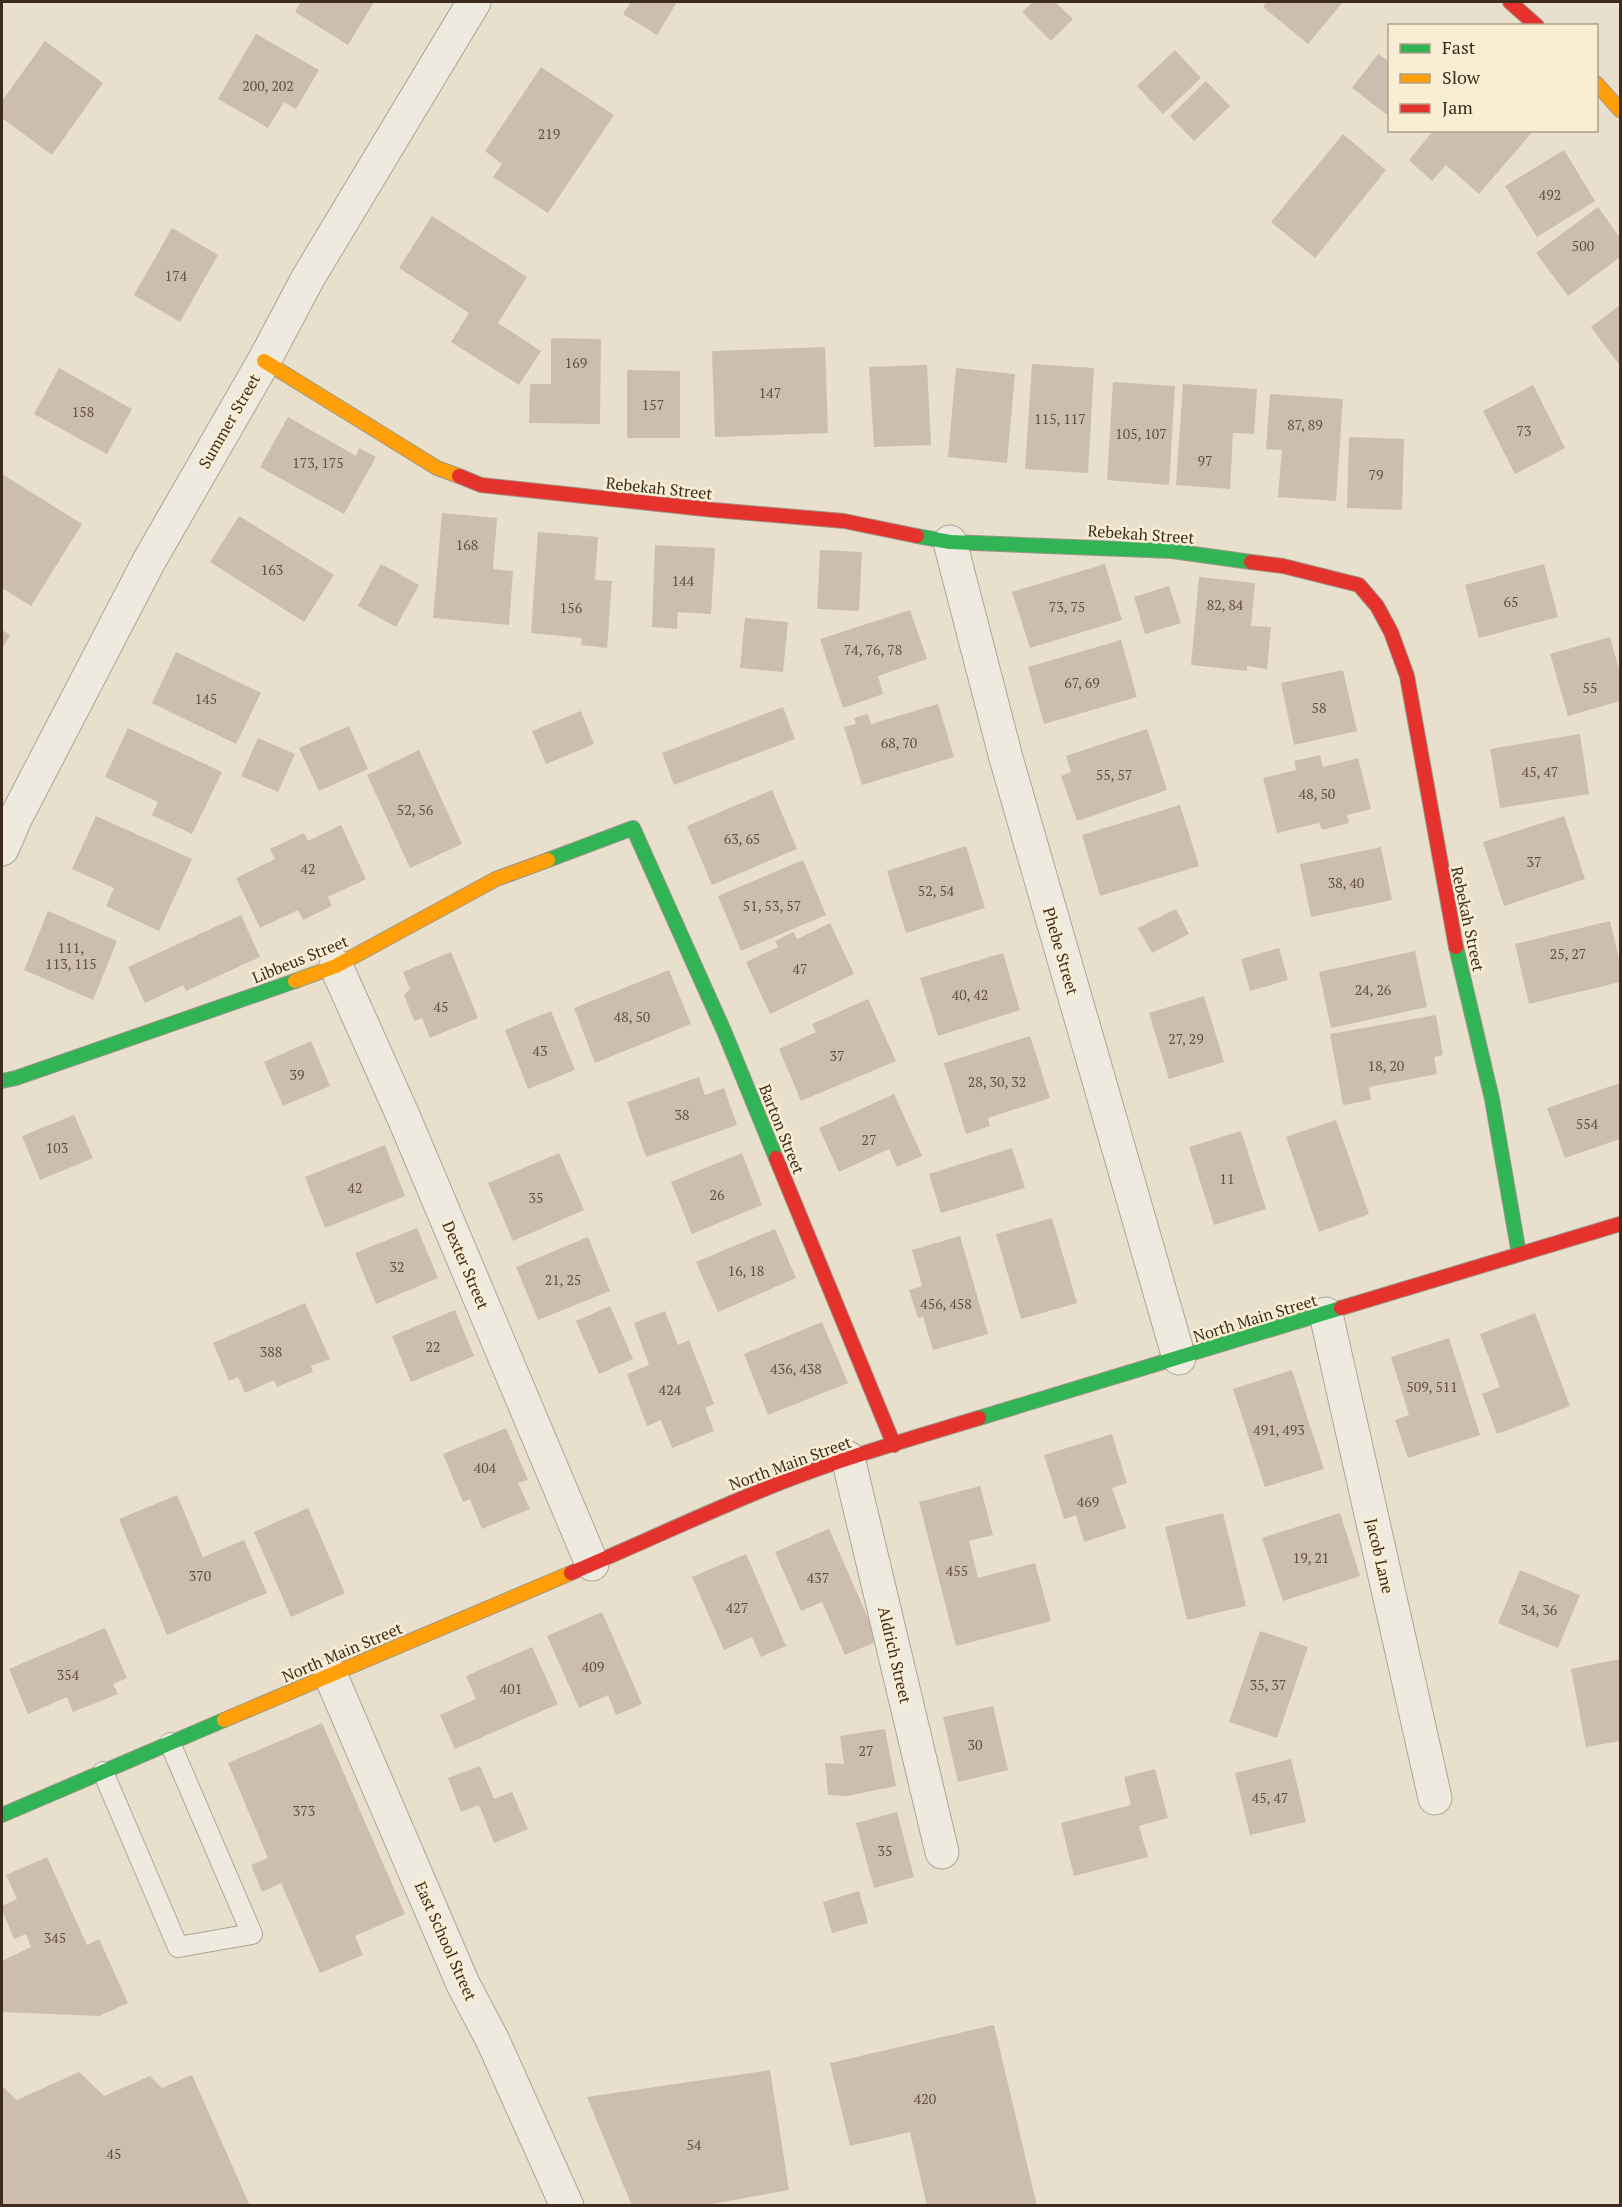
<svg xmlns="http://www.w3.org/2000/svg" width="1622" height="2207" viewBox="0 0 1622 2207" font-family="'PT Serif',serif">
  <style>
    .building { fill: #ccbdae }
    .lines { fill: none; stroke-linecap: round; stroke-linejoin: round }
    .lane-casing { stroke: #ada496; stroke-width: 22 }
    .street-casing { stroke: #ada496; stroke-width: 35 }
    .fast-casing { stroke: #9d9486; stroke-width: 16 }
    .slow-casing { stroke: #9d9486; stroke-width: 16 }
    .jam-casing { stroke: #9d9486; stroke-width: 16 }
    .lane { stroke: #efeae0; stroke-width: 20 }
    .street { stroke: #efeae0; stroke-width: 33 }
    .fast { stroke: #30b455; stroke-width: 14 }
    .slow { stroke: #ff9f0a; stroke-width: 14 }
    .jam { stroke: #e5322d; stroke-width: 14 }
    .labels { text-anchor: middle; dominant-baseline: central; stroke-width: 5; stroke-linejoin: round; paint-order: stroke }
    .number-label { font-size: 14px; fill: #615041 }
    .street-label { font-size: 16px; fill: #3d2c1d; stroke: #f9eed3 }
  </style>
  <rect width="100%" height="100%" fill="#e8e0cd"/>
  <!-- building -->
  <g class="building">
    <polygon points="301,2 374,2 348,45 295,12"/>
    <polygon points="631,2 677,2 657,35 623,14"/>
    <polygon points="1033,2 1055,2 1073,19 1051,41 1022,12"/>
    <polygon points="1267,2 1343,2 1308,44 1263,7"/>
    <polygon points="256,34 319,70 296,109 284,102 268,128 218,99"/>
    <polygon points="45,41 103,83 52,155 2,118 2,101"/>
    <polygon points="1175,50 1201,78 1163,114 1137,86"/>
    <polygon points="1378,54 1390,62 1390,117 1352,88"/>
    <polygon points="541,67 614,115 548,213 493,177 502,164 485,151"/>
    <polygon points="1206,81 1230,106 1194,141 1170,116"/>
    <polygon points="1434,130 1534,130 1479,194 1446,165 1432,181 1409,160"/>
    <polygon points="1343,134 1386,170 1315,258 1271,222"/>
    <polygon points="1564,150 1595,201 1537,237 1505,186"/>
    <polygon points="1598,207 1620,238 1620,257 1568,296 1536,253"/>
    <polygon points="432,216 527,277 498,323 541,351 519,385 451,342 469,313 399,268"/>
    <polygon points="172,228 218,255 180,322 134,295"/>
    <polygon points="1620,305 1620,366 1591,327"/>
    <polygon points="551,338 601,339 600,424 529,423 530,384 551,384"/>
    <polygon points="825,347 828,433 715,437 712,351"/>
    <polygon points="1032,364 1094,368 1088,473 1025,469"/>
    <polygon points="927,365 931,445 874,447 869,367"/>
    <polygon points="59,368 132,409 107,454 34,414"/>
    <polygon points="956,368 1015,374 1007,463 948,457"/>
    <polygon points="627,370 680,371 680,438 627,438"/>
    <polygon points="1113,382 1175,386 1169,485 1107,480"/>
    <polygon points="1183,384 1257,389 1254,434 1233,433 1230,489 1176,485"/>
    <polygon points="1533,385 1565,448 1515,474 1483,411"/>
    <polygon points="1270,394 1343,399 1336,501 1278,497 1282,450 1266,449"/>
    <polygon points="288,417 356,456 359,448 376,457 344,514 260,467"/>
    <polygon points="1349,437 1404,439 1402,510 1347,508"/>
    <polygon points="2,474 82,524 31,606 2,588"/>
    <polygon points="442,513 497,518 493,569 513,571 509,625 433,618"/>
    <polygon points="239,516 334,575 304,622 210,562"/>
    <polygon points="538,532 598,537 595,580 612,581 607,648 581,645 582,638 531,633"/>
    <polygon points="655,545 715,548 711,614 678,612 677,629 652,627"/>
    <polygon points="820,550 862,552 859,611 817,609"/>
    <polygon points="381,564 419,585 396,627 358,606"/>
    <polygon points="1105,564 1122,620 1030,648 1012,592"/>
    <polygon points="1544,564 1558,617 1479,638 1465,585"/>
    <polygon points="1199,577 1255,583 1251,626 1271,627 1267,669 1247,666 1247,671 1191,665"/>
    <polygon points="1169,586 1181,623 1145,634 1134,597"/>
    <polygon points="910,610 927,659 878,676 883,694 843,708 820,639"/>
    <polygon points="745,618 788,622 783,672 740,668"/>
    <polygon points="2,630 10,635 2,649"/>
    <polygon points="1610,637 1620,673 1620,701 1568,716 1550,654"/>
    <polygon points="1121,640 1137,697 1044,724 1028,667"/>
    <polygon points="176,652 261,693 236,744 152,703"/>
    <polygon points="1343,670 1357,731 1294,745 1281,683"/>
    <polygon points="938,704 954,757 862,785 844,727 856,724 854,718 868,714 871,724"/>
    <polygon points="783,707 795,739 674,785 662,753"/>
    <polygon points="581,711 594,744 546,764 532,731"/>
    <polygon points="349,726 368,769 319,791 299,748"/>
    <polygon points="128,728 222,772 192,834 152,815 158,802 105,777"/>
    <polygon points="1147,729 1167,790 1077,821 1061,776 1071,772 1066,756"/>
    <polygon points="1580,734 1589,794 1500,808 1490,749"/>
    <polygon points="258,738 295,754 278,792 241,776"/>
    <polygon points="419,750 462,844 410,868 367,775"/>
    <polygon points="1320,755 1323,767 1358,758 1371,809 1347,815 1349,823 1322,830 1319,823 1277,833 1263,778 1296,770 1294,761"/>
    <polygon points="772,790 797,849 712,885 687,826"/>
    <polygon points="1180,805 1199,866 1100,896 1082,835"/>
    <polygon points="96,816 192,859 159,931 106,906 114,888 72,869"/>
    <polygon points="1564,816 1585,879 1504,906 1483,842"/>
    <polygon points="341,825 366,879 328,897 332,906 303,920 298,910 260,928 236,878 275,859 270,849 304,833 308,841"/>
    <polygon points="966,846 985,908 906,933 887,871"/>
    <polygon points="1381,847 1392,900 1311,917 1300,864"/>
    <polygon points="803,860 826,915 741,951 718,896"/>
    <polygon points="1176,909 1189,934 1152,953 1138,928"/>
    <polygon points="48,911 117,941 93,1000 24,970"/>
    <polygon points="241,915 260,957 186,991 183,985 145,1003 128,967"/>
    <polygon points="1610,921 1620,963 1620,982 1529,1004 1515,944"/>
    <polygon points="830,923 854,974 770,1014 746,962 778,947 775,941 793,932 797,939"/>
    <polygon points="1279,948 1288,980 1250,991 1241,959"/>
    <polygon points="1415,951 1427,1007 1331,1028 1319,972"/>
    <polygon points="451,952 478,1018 430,1038 422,1018 414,1021 404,995 410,989 403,972"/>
    <polygon points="1003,953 1020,1010 938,1036 920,978"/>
    <polygon points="669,970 691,1024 595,1063 574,1008"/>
    <polygon points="1204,996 1224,1062 1169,1079 1149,1013"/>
    <polygon points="868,999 896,1061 801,1101 779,1049 816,1032 812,1024"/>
    <polygon points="551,1011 575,1070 528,1089 505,1030"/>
    <polygon points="1436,1015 1443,1055 1434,1057 1437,1074 1369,1087 1371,1100 1343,1105 1330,1034"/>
    <polygon points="1030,1036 1050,1098 988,1118 990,1126 966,1134 944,1063"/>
    <polygon points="311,1041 330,1086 283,1106 264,1062"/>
    <polygon points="699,1077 705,1095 724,1088 737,1125 646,1157 627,1102"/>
    <polygon points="1620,1083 1620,1139 1565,1158 1547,1108"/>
    <polygon points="894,1094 922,1156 897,1167 889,1149 839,1172 819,1128"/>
    <polygon points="74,1115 93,1158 40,1180 22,1136"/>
    <polygon points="1336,1120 1369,1214 1319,1232 1286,1137"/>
    <polygon points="1241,1131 1266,1209 1214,1225 1189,1147"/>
    <polygon points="385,1145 405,1196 325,1228 305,1177"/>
    <polygon points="1012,1148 1025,1188 941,1213 929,1174"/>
    <polygon points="559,1153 584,1210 513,1241 488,1183"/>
    <polygon points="742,1153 762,1205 692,1234 671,1182"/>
    <polygon points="1052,1218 1077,1303 1021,1319 996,1234"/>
    <polygon points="417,1228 438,1278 376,1304 355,1253"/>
    <polygon points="775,1229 796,1278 718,1312 696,1262"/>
    <polygon points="960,1236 988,1334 933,1350 923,1317 918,1318 909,1290 922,1286 912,1250"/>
    <polygon points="588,1237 610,1291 538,1320 516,1267"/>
    <polygon points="305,1303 330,1359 311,1366 313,1372 277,1387 274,1380 245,1393 238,1377 229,1381 213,1343"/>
    <polygon points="610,1306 633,1359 599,1374 576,1321"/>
    <polygon points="455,1310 474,1356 411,1382 392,1336"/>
    <polygon points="665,1311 678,1345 689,1340 714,1404 705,1408 714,1431 672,1448 661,1420 647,1426 627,1374 649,1365 634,1323"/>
    <polygon points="1535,1313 1570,1406 1497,1434 1482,1394 1500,1387 1480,1334"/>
    <polygon points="822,1322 848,1383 768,1415 744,1354"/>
    <polygon points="1449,1338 1480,1435 1408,1458 1395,1420 1409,1415 1391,1357"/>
    <polygon points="1292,1370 1324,1469 1265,1487 1233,1389"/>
    <polygon points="506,1428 528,1480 518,1483 530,1509 482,1529 470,1499 463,1502 443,1454"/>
    <polygon points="1112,1434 1127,1483 1112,1488 1126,1528 1084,1542 1076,1515 1064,1519 1044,1455"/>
    <polygon points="980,1486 993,1535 969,1541 978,1578 1035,1563 1051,1621 956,1646 919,1502"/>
    <polygon points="177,1495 203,1557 244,1540 267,1593 167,1635 119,1519"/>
    <polygon points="308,1508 345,1593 291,1617 254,1532"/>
    <polygon points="1223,1513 1246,1606 1187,1620 1165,1527"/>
    <polygon points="1340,1513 1360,1576 1283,1601 1262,1538"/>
    <polygon points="829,1529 878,1641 845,1655 822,1602 801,1611 775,1552"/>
    <polygon points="746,1554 786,1646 761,1657 752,1637 724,1650 692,1577"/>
    <polygon points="1520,1570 1580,1595 1558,1648 1498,1623"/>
    <polygon points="602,1612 642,1704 616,1715 608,1695 579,1708 547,1636"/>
    <polygon points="105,1628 127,1678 113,1684 118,1694 73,1712 67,1697 28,1714 9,1669"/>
    <polygon points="1260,1631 1308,1647 1277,1738 1229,1722"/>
    <polygon points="532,1647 558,1704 455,1749 440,1715 476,1699 466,1676"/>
    <polygon points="1620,1659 1620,1741 1586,1747 1571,1669"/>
    <polygon points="993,1706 1008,1770 958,1782 943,1717"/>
    <polygon points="322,1723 405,1914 355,1936 363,1955 320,1973 281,1883 262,1892 251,1865 268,1858 228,1763"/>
    <polygon points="885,1729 896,1786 847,1796 828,1795 825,1763 844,1764 840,1736"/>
    <polygon points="1291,1759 1306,1822 1250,1835 1235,1773"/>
    <polygon points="480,1766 494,1799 512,1792 528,1829 494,1843 479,1805 461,1812 448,1778"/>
    <polygon points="1155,1769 1168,1818 1139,1826 1148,1857 1074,1876 1061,1823 1131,1805 1124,1777"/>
    <polygon points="897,1812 914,1877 874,1888 856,1823"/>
    <polygon points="47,1857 87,1945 99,1939 128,2003 99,2016 2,2012 2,1961 31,1947 26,1934 14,1939 2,1910 2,1906 17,1899 6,1875"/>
    <polygon points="859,1891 868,1923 832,1933 823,1902"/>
    <polygon points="994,2025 1037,2206 927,2206 910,2132 850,2146 830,2063"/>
    <polygon points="770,2070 789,2190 701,2206 632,2206 587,2097"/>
    <polygon points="79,2072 104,2096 150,2076 162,2088 192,2075 250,2206 2,2206 2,2086 17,2100"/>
  </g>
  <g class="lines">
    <!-- lane casing -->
    <g class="lane-casing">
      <polyline id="lane" points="103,1772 178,1947 252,1934 170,1743"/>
    </g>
    <!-- street casing -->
    <g class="street-casing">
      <g id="street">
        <polyline points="950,542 1006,758 1179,1358"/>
        <polyline points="2,849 15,819 149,561 264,361 308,278 474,2"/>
        <polyline points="336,966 404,1118 592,1564"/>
        <polyline points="1326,1314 1435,1798"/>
        <polyline points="848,1458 942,1852"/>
        <polyline points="330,1674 463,1984 493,2041 567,2206"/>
      </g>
    </g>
    <!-- fast casing -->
    <g class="fast-casing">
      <g id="fast">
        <polyline points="917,536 950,542 1172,551 1251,562"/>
        <polyline points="548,860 633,828 724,1031 776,1158"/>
        <polyline points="1456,947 1492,1099 1519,1254"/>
        <polyline points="2,1081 16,1078 295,981"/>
        <polyline points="979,1418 1341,1308"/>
        <polyline points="2,1815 224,1720"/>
      </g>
    </g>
    <!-- slow casing -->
    <g class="slow-casing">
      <g id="slow">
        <polyline points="1596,83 1620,110"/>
        <polyline points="264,361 437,468 459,476"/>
        <polyline points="295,981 336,966 496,879 548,860"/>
        <polyline points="224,1720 571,1573"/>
      </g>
    </g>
    <!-- jam casing -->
    <g class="jam-casing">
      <g id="jam">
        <polyline points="1510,2 1537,26"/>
        <polyline points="459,476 481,485 714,510 844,521 917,536"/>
        <polyline points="1251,562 1283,566 1359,585 1377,606 1391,632 1407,676 1456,947"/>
        <polyline points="776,1158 894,1445"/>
        <polyline points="1341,1308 1620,1224"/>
        <path d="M 571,1573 C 642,1543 711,1510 782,1482 C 846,1457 913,1438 979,1418"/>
      </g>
    </g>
    <!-- lane -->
    <use href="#lane" class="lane"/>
    <!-- street -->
    <use href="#street" class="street"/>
    <!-- fast -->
    <use href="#fast" class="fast"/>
    <!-- slow -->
    <use href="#slow" class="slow"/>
    <!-- jam -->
    <use href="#jam" class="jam"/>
  </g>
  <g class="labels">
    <!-- number labels -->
    <g class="number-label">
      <text x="268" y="85">200, 202</text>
      <text x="549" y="133">219</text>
      <text x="1550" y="194">492</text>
      <text x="1583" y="245">500</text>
      <text x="176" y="275">174</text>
      <text x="576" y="362">169</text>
      <text x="770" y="392">147</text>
      <text x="653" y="404">157</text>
      <text x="83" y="411">158</text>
      <text x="1060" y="418">115, 117</text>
      <text x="1305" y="424">87, 89</text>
      <text x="1524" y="430">73</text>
      <text x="1141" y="433">105, 107</text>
      <text x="1205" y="460">97</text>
      <text x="318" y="462">173, 175</text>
      <text x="1376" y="474">79</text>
      <text x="467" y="544">168</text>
      <text x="272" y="569">163</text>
      <text x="683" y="580">144</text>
      <text x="1511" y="601">65</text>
      <text x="1225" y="604">82, 84</text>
      <text x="1067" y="606">73, 75</text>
      <text x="571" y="607">156</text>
      <text x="873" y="649">74, 76, 78</text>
      <text x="1082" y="682">67, 69</text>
      <text x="1590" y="687">55</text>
      <text x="206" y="698">145</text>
      <text x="1319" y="707">58</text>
      <text x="899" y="742">68, 70</text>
      <text x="1540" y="771">45, 47</text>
      <text x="1114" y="774">55, 57</text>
      <text x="1317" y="793">48, 50</text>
      <text x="415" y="809">52, 56</text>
      <text x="742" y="838">63, 65</text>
      <text x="1534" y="861">37</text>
      <text x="308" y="868">42</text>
      <text x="1346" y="882">38, 40</text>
      <text x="936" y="890">52, 54</text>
      <text x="772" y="905">51, 53, 57</text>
      <text x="71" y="947">111,<tspan x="71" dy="16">113, 115</tspan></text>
      <text x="1568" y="953">25, 27</text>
      <text x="800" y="968">47</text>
      <text x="1373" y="989">24, 26</text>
      <text x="970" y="994">40, 42</text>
      <text x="441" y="1006">45</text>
      <text x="632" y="1016">48, 50</text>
      <text x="1186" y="1038">27, 29</text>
      <text x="540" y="1050">43</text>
      <text x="837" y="1055">37</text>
      <text x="1386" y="1065">18, 20</text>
      <text x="297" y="1074">39</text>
      <text x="997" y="1081">28, 30, 32</text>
      <text x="682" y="1114">38</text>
      <text x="1587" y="1123">554</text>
      <text x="869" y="1139">27</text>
      <text x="57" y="1147">103</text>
      <text x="1227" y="1178">11</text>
      <text x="355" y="1187">42</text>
      <text x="717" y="1194">26</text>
      <text x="536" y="1197">35</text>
      <text x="397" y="1266">32</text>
      <text x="746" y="1270">16, 18</text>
      <text x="563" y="1279">21, 25</text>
      <text x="946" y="1303">456, 458</text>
      <text x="433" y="1346">22</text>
      <text x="271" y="1351">388</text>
      <text x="796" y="1368">436, 438</text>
      <text x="1432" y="1386">509, 511</text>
      <text x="670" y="1389">424</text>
      <text x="1279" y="1429">491, 493</text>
      <text x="485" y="1467">404</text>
      <text x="1088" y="1501">469</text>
      <text x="1311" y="1557">19, 21</text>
      <text x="957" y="1570">455</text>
      <text x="200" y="1575">370</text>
      <text x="818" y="1577">437</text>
      <text x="737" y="1607">427</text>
      <text x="1539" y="1609">34, 36</text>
      <text x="593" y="1666">409</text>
      <text x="68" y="1674">354</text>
      <text x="1268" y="1684">35, 37</text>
      <text x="511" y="1688">401</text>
      <text x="975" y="1744">30</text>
      <text x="866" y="1750">27</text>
      <text x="1270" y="1797">45, 47</text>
      <text x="304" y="1810">373</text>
      <text x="885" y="1850">35</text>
      <text x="55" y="1937">345</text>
      <text x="925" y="2098">420</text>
      <text x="694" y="2144">54</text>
      <text x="114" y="2153">45</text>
    </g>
    <!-- street labels -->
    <g class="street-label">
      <text transform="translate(229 421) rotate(-60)">Summer Street</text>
      <text transform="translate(659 488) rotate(6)">Rebekah Street</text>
      <text transform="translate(1141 534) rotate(4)">Rebekah Street</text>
      <text transform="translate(1468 919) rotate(78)">Rebekah Street</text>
      <text transform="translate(1061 951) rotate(74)">Phebe Street</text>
      <text transform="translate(300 959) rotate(-22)">Libbeus Street</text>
      <text transform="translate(782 1129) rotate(68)">Barton Street</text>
      <text transform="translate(466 1265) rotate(67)">Dexter Street</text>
      <text transform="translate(1255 1318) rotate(-17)">North Main Street</text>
      <text transform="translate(790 1463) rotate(-20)">North Main Street</text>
      <text transform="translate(1380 1556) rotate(77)">Jacob Lane</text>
      <text transform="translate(342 1652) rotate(-23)">North Main Street</text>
      <text transform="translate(895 1655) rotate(77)">Aldrich Street</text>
      <text transform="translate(446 1941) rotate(66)">East School Street</text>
    </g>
  </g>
  <!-- border -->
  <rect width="1622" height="2207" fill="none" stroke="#3d2c1d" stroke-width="6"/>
  <!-- legend -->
  <rect x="1388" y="24" width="210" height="108" fill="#f9eed3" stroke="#aea08a" stroke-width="1.5"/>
  <rect x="1400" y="44" width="30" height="9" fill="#30b455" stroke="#aea08a" stroke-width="1.5"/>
  <text x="1442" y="54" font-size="18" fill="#3d2c1d">Fast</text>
  <rect x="1400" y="74" width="30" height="9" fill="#ff9f0a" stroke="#aea08a" stroke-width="1.5"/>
  <text x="1442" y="84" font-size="18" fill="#3d2c1d">Slow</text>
  <rect x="1400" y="104" width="30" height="9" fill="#e5322d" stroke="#aea08a" stroke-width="1.5"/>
  <text x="1442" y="114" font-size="18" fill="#3d2c1d">Jam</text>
</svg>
